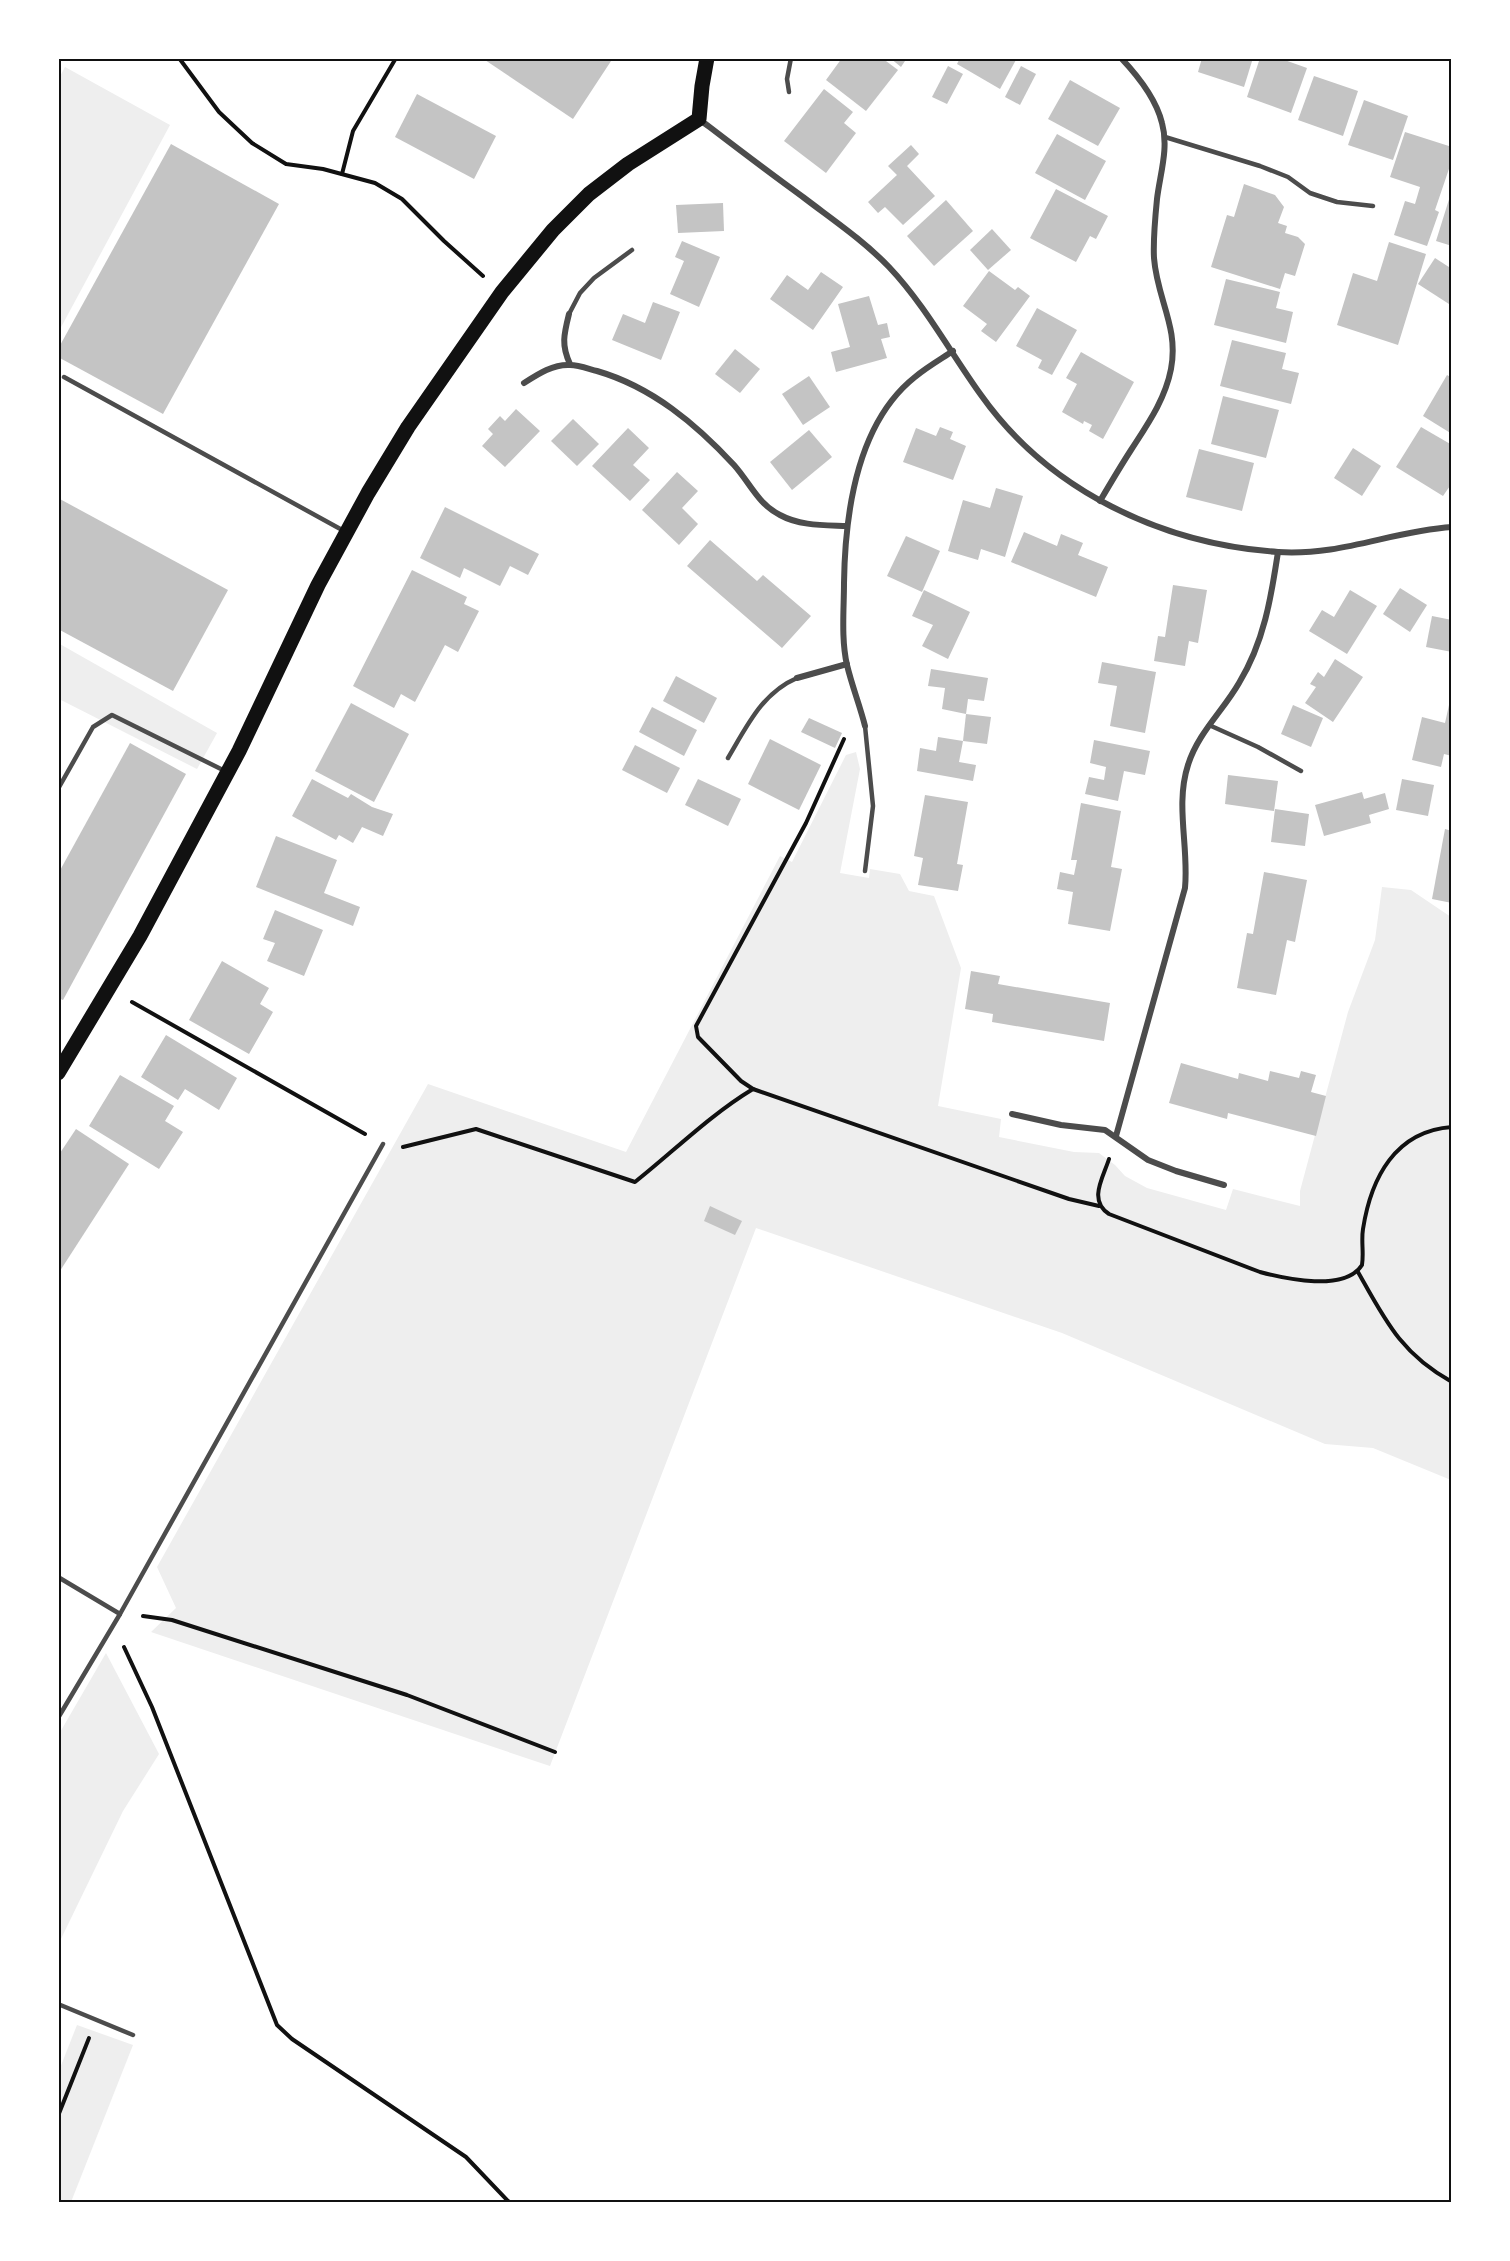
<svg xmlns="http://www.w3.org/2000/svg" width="1510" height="2261" viewBox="0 0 1510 2261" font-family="Rubik,sans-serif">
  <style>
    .green { fill: #eee }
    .building { fill: #c4c4c4 }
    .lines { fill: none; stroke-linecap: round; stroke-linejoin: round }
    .path { stroke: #111; stroke-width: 4 }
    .service { stroke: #4c4c4c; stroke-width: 4.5 }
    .minor { stroke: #4c4c4c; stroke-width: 6 }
    .primary { stroke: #111; stroke-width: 15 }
    .neatline { fill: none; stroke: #111; stroke-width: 2 }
  </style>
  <rect width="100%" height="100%" fill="#fff"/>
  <!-- green -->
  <g class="green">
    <polygon points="65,67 170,125 59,331 58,80"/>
    <polygon points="58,643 217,733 197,769 59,699"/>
    <polygon points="856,752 860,769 840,873 869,878 870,869 900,874 909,891 934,896 961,968 938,1106 1001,1119 999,1137 1074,1152 1099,1153 1115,1165 1125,1176 1147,1188 1226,1210 1233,1189 1300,1206 1300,1191 1348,1012 1375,940 1382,887 1411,890 1451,917 1451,1480 1373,1448 1325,1444 1062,1333 756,1228 550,1766 151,1632 176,1608 157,1567 428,1084 626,1152 780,856 792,862 846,755"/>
    <polygon points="106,1653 159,1754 123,1811 59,1943 59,1734"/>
    <polygon points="77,2025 133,2045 71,2202 59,2202 58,2073"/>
  </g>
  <!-- building -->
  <g class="building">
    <polygon points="482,58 613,58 573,119"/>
    <polygon points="842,58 882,58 898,70 866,111 826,80"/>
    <polygon points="890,58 907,58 901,67"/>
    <polygon points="960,58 1017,58 1000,89 957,64"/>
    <polygon points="1202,58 1253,58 1244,87 1198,72"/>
    <polygon points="1260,58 1279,58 1307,68 1291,113 1247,97"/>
    <polygon points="948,66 963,74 947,104 932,97"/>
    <polygon points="1021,66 1036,74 1020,105 1005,97"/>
    <polygon points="1314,76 1358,91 1343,136 1298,120"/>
    <polygon points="1070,80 1120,108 1098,146 1048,119"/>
    <polygon points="824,89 853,112 844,123 856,133 826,173 784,141"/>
    <polygon points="417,94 496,136 474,179 395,137"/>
    <polygon points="1364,100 1408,116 1393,160 1348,145"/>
    <polygon points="1405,132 1452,147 1452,160 1435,210 1439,212 1427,246 1394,235 1405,201 1415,204 1420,187 1390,177"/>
    <polygon points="1057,134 1106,161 1085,200 1035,173"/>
    <polygon points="171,144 279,204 163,414 58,357 58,349"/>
    <polygon points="911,145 919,154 907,166 935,196 903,225 885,207 878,213 868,202 897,175 888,166"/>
    <polygon points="1244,184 1275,195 1284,207 1278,223 1287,226 1285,233 1298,237 1305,244 1295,276 1285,273 1280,289 1211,267 1227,215 1234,217"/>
    <polygon points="1056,189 1108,216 1096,239 1090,236 1076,262 1030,238"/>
    <polygon points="1451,193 1452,193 1452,246 1436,241"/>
    <polygon points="946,200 973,231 934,266 907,236"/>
    <polygon points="723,203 724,231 678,233 676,205"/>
    <polygon points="992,229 1011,250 988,270 970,250"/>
    <polygon points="682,241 720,257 699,307 670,294 684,261 675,257"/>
    <polygon points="1389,242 1426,254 1398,345 1337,325 1353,273 1377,281"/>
    <polygon points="1435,258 1452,269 1452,300 1449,304 1418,284"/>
    <polygon points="989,271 1015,290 1018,287 1030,296 996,342 981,331 987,324 963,306"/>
    <polygon points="821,272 843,287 813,330 770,299 787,275 808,290"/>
    <polygon points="1226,279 1280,292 1276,308 1293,312 1286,343 1214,325"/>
    <polygon points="869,296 878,325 887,323 890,337 881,339 887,358 836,372 831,352 850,347 838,304"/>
    <polygon points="653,302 680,312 661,360 612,340 623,314 645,323"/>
    <polygon points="1037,308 1077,330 1052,375 1038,368 1042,360 1016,346"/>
    <polygon points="1232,340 1286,353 1282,369 1299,373 1291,404 1220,386"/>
    <polygon points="735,349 760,369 740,393 715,374"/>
    <polygon points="1081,352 1134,382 1103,439 1089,431 1092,425 1084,421 1083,424 1062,412 1077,384 1066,378"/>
    <polygon points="1447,375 1452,378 1452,434 1423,416"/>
    <polygon points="809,376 830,407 803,425 782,394"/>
    <polygon points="1223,396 1279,410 1266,458 1211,444"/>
    <polygon points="516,409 540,431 505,467 482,446 493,434 488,429 500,416 505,421"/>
    <polygon points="573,419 599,444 577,466 551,441"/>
    <polygon points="940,427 953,432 950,439 966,446 953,480 903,462 916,428 936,436"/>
    <polygon points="1421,427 1452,445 1452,483 1443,496 1396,467"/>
    <polygon points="628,428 649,448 633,465 650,480 630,501 592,466"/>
    <polygon points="809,430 832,457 792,490 770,462"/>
    <polygon points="1353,448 1381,466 1362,496 1334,478"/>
    <polygon points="1199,449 1254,463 1242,511 1186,497"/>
    <polygon points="677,472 698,491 682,508 698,524 679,545 642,510"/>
    <polygon points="996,488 1023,496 1005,557 981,549 978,560 948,551 963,500 990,508"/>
    <polygon points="58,498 228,590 173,691 58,629"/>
    <polygon points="445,507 539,554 528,575 510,566 500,586 464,568 460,578 420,558"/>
    <polygon points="1024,532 1057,546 1061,534 1083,543 1078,555 1108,567 1096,597 1011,562"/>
    <polygon points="906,536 940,551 922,592 887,576"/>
    <polygon points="710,540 757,581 763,575 811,616 782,648 687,566"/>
    <polygon points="412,570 467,597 464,604 479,611 458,652 445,645 415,702 401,694 394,708 353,686"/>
    <polygon points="1173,585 1207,590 1198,643 1189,641 1185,666 1154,661 1158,636 1165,637"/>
    <polygon points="1400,588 1427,605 1410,632 1383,614"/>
    <polygon points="924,590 970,612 948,659 922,646 933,625 912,616"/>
    <polygon points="1350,590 1377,606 1347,654 1309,631 1322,610 1334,617"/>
    <polygon points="1432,616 1452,620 1452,652 1426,647"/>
    <polygon points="1335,659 1363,677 1333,722 1305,703 1316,687 1310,684 1318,672 1324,677"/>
    <polygon points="1102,662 1156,672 1145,733 1110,726 1117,686 1098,683"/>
    <polygon points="931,669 988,678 984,701 968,699 966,714 942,709 945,688 928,686"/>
    <polygon points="676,676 717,698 704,723 663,701"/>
    <polygon points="1451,696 1452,756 1444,754 1441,767 1412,760 1422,717 1445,723"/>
    <polygon points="351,703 409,734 374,802 315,771"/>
    <polygon points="1293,705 1323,718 1311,747 1281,734"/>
    <polygon points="652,707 697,730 684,756 639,732"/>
    <polygon points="966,714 991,717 987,744 963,741"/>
    <polygon points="809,718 842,733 835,748 801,732"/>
    <polygon points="938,737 963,741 959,762 976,765 973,781 917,771 920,748 936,751"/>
    <polygon points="770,739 821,765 799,810 748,784"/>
    <polygon points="1094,740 1150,751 1145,775 1124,771 1118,801 1085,794 1089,777 1104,780 1106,767 1090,763"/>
    <polygon points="130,743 186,774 63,1000 58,998 58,874"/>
    <polygon points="635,745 680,768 667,793 622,770"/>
    <polygon points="1228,775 1278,781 1274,811 1225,804"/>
    <polygon points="312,779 348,798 351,794 372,807 393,814 383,836 362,827 353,843 339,835 336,840 292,816"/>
    <polygon points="698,779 741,799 728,826 685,805"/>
    <polygon points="1402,779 1434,785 1428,816 1396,810"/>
    <polygon points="1362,792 1364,799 1385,793 1389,809 1369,815 1371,823 1324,836 1315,805"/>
    <polygon points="925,795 968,802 957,864 963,865 958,891 918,885 923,858 914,856"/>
    <polygon points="1081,803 1121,811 1111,867 1122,869 1110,931 1068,924 1073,892 1057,889 1060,872 1074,875 1077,860 1071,860"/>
    <polygon points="1275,809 1309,814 1305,846 1271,842"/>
    <polygon points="1445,829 1452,831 1452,903 1432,899"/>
    <polygon points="276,836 337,860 324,893 360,907 353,926 256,887"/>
    <polygon points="1264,872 1307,880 1295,942 1287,940 1276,995 1237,988 1247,933 1253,934"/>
    <polygon points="275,910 323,930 304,976 267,961 275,943 263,939"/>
    <polygon points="222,961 269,988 260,1004 273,1012 249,1054 189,1020"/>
    <polygon points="971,971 1000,976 998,984 1110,1003 1104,1041 992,1022 993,1014 965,1009"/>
    <polygon points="166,1035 237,1078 219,1110 185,1089 178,1100 141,1077"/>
    <polygon points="1181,1063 1238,1079 1239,1073 1268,1081 1270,1071 1299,1078 1301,1071 1316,1075 1311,1092 1326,1096 1316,1136 1228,1113 1227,1119 1169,1103"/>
    <polygon points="120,1075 174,1106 165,1121 183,1132 159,1169 89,1126"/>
    <polygon points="76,1129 129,1164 58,1274 58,1156"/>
    <polygon points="710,1206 742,1221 735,1235 704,1221"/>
  </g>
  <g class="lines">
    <!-- path -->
    <g class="path">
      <polyline points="179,58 219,112 252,143 286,164 323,169 375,183 402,199 444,241 483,276"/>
      <polyline points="342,174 353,131 396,58"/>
      <polyline points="132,1002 365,1134"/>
      <polyline points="753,1089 741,1081 698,1037 696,1026 806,823 844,739"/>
      <path d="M 403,1147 L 476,1129 L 635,1182 C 674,1151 710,1115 753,1089 L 1069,1199 L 1099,1206"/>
      <path d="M 1109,1159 C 1103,1178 1088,1200 1109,1214 L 1260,1272 C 1286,1279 1345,1292 1362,1265 C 1364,1253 1361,1241 1363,1229 C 1371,1178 1395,1131 1452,1127"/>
      <path d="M 1358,1272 C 1385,1320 1401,1354 1452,1382"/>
      <polyline points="143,1616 172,1620 407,1695 555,1752"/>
      <polyline points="124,1647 152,1707 277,2025 292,2039 466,2157 509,2202"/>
      <polyline points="58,2116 89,2038"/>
    </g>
    <!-- service -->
    <g class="service">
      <polyline points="789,92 787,79 791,58"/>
      <polyline points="1165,137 1260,166 1288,177 1310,193 1337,202 1373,206"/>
      <polyline points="569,314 580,293 594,278 632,250"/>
      <polyline points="64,377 344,531"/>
      <polyline points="1209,725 1258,747 1301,771"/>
      <path d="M 728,758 C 747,726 762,693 797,678"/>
      <polyline points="58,789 93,727 112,715 225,771"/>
      <polyline points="865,871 873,806 865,726"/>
      <polyline points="58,1577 120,1614"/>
      <polyline points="58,1718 120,1614 383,1144"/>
      <polyline points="58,2004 133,2035"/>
    </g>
    <!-- minor -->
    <g class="minor">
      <path d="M 699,119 C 733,145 768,172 803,197 C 833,220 863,240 889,267 C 925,305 950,352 981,395 C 1049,491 1162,544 1278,552 C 1342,556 1391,531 1452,527"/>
      <path d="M 569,314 C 564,334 561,345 570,364"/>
      <path d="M 524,383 C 538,374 553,364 570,365 C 579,365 589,369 597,371 C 652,387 696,424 734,465 C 750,483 758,504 780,515 C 800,526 824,525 847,526"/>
      <path d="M 1100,501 C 1110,484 1120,467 1131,450 C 1147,425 1165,400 1171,369 C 1179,327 1157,299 1154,258 C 1153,239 1155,219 1157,199 C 1160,174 1169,148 1162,123 C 1156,98 1138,76 1121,58"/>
      <polyline points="797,678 847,664"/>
      <path d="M 865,726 C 860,706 852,686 847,665 C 841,639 844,609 844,583 C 845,513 857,423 915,377 C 927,367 941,359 953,351"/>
      <polyline points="1012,1114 1061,1125 1105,1130 1148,1160 1176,1171 1224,1185"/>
      <path d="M 1116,1136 L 1185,888 C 1189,847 1175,805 1188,765 C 1198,733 1223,711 1239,683 C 1264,642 1271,598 1278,552"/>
    </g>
    <!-- primary -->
    <polyline class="primary" points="58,1073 140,936 239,751 318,585 368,493 408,427 502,292 553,230 589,194 628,164 699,119 702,86 707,58"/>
  </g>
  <!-- border -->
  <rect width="1510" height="2261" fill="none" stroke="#ffffff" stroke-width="120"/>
  <rect x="60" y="60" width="1390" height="2141" class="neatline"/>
</svg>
